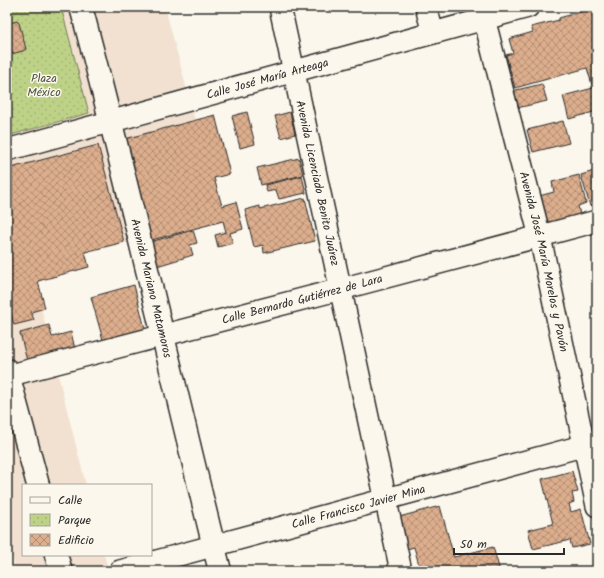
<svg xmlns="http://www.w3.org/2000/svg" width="604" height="578" viewBox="0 0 604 578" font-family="Kalam,sans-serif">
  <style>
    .built { fill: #f2e1d0 }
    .park { fill: url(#park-dots); stroke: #747e59 }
    .building { fill: url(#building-cross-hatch); stroke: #2b2b2b }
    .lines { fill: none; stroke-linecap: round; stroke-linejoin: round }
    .minor-casing { stroke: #2b2b2b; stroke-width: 24 }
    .major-casing { stroke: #2b2b2b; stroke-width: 25 }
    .minor { stroke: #fbf7ec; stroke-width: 21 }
    .major { stroke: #fbf7ec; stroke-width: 22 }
    .labels { text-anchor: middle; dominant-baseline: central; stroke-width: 3; stroke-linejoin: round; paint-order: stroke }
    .park-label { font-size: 12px; fill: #505542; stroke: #fbf7ec }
    .street-label { font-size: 12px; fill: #2b2b2b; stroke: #fbf7ec }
  </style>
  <defs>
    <pattern id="park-dots" width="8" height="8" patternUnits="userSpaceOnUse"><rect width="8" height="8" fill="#bed287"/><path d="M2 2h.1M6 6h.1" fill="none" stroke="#a3b475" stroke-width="1.8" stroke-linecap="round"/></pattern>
    <pattern id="building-cross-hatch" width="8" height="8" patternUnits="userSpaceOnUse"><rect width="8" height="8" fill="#dcae8d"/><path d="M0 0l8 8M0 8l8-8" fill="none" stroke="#b38e73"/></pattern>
  </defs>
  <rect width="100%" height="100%" fill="#fbf7ec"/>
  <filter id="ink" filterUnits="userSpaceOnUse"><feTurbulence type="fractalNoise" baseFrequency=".025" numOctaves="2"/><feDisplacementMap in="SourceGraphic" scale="8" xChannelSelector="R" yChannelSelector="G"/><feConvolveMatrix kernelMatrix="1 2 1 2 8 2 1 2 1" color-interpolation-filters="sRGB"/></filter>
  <g filter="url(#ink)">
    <!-- built -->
    <polygon class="built" points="7,7 165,7 222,222 30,264 86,485 23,485 23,555 104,555 109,571 16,571 7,537"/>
    <!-- park -->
    <polygon class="park" points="7,7 61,7 89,113 7,136"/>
    <!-- building -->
    <g class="building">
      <polygon points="597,7 597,111 569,119 563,96 593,88 587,68 515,88 506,55 513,53 509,39 533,32 531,27 559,20 559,18"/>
      <polygon points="17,21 19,23 26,49 23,51 7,55 7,24"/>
      <polygon points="542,84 547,101 517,108 512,91"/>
      <polygon points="247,112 255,144 240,148 232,116"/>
      <polygon points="290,112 295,134 281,138 275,116"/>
      <polygon points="215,115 230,174 214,178 222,206 236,202 243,229 230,233 233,243 218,247 215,235 226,232 223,221 148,241 121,140"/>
      <polygon points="563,121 569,143 533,152 527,130"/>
      <polygon points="98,145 124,242 85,252 89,267 38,281 45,308 31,312 34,320 14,325 7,300 7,169"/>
      <polygon points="299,158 303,175 261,185 257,168"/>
      <polygon points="597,170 597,204 590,206 581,175"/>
      <polygon points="579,175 586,203 578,206 580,215 546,223 539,196 554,192 552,182"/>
      <polygon points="302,176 306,193 279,199 276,190 267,192 265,185"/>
      <polygon points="305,198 315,241 264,253 263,245 254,247 245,210 260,206 260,209"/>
      <polygon points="193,230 197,243 190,245 193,255 157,266 150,242"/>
      <polygon points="134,285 145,329 103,340 91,297"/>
      <polygon points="49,325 52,337 71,332 75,349 27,361 20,333"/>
      <polygon points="572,471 578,492 572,493 574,502 569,504 571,512 581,509 590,544 572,548 570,540 533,549 528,530 553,524 542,479"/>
      <polygon points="440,506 454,557 493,547 500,571 410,571 409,568 419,565 414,547 407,549 399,517"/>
    </g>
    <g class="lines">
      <!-- minor casing -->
      <g class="minor-casing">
        <g id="minor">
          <path id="s1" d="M 280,7 L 401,571"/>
          <polyline points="426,7 433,33"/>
          <path id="s2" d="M 484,18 L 540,237 L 597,506"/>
          <path id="s3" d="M 7,150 L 528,7"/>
          <path id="s4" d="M 7,376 L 341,289 L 597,221"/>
          <path id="s5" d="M 120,571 L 597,442"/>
        </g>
      </g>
      <!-- major casing -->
      <g class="major-casing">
        <g id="major">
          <path id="s6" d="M 81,7 C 131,194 173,383 220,571"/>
          <polyline points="7,370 38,485"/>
          <polyline points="56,555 61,571"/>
        </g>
      </g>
      <!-- minor -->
      <use href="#minor" class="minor"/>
      <!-- major -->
      <use href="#major" class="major"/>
    </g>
  </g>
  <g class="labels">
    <!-- park labels -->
    <g class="park-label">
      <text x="44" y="78">Plaza<tspan x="44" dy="14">México</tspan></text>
    </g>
    <!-- street labels -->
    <g class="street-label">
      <text stroke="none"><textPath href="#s3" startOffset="270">Calle José María Arteaga</textPath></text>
      <text stroke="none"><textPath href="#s1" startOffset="180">Avenida Licenciado Benito Juárez</textPath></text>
      <text stroke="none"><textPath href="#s2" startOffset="251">Avenida José María Morelos y Pavón</textPath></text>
      <text stroke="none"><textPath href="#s6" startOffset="290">Avenida Mariano Matamoros</textPath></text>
      <text stroke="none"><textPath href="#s4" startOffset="305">Calle Bernardo Gutiérrez de Lara</textPath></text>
      <text stroke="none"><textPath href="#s5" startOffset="247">Calle Francisco Javier Mina</textPath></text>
    </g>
  </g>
  <!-- margin -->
  <rect width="604" height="578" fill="none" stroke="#fbf7ec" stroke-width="24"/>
  <rect x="12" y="12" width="580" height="554" fill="none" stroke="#2b2b2b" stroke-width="1.5" filter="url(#ink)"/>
  <!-- legend -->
  <rect x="22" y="484" width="130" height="72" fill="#fbf7ec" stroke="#a8a59f"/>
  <rect x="30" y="497" width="20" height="6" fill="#fbf7ec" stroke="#a8a59f"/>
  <text x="58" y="504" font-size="12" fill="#2b2b2b">Calle</text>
  <rect x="30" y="514" width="20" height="12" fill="url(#park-dots)" stroke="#a8a59f"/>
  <text x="58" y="524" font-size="12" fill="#2b2b2b">Parque</text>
  <rect x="30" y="534" width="20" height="12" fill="url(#building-cross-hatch)" stroke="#a8a59f"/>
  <text x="58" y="544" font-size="12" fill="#2b2b2b">Edificio</text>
  <!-- scale -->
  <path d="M454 548v6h110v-6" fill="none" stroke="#2b2b2b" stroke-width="2"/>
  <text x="460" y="548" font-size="12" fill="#2b2b2b" stroke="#fbf7ec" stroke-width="3" paint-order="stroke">50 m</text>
</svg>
